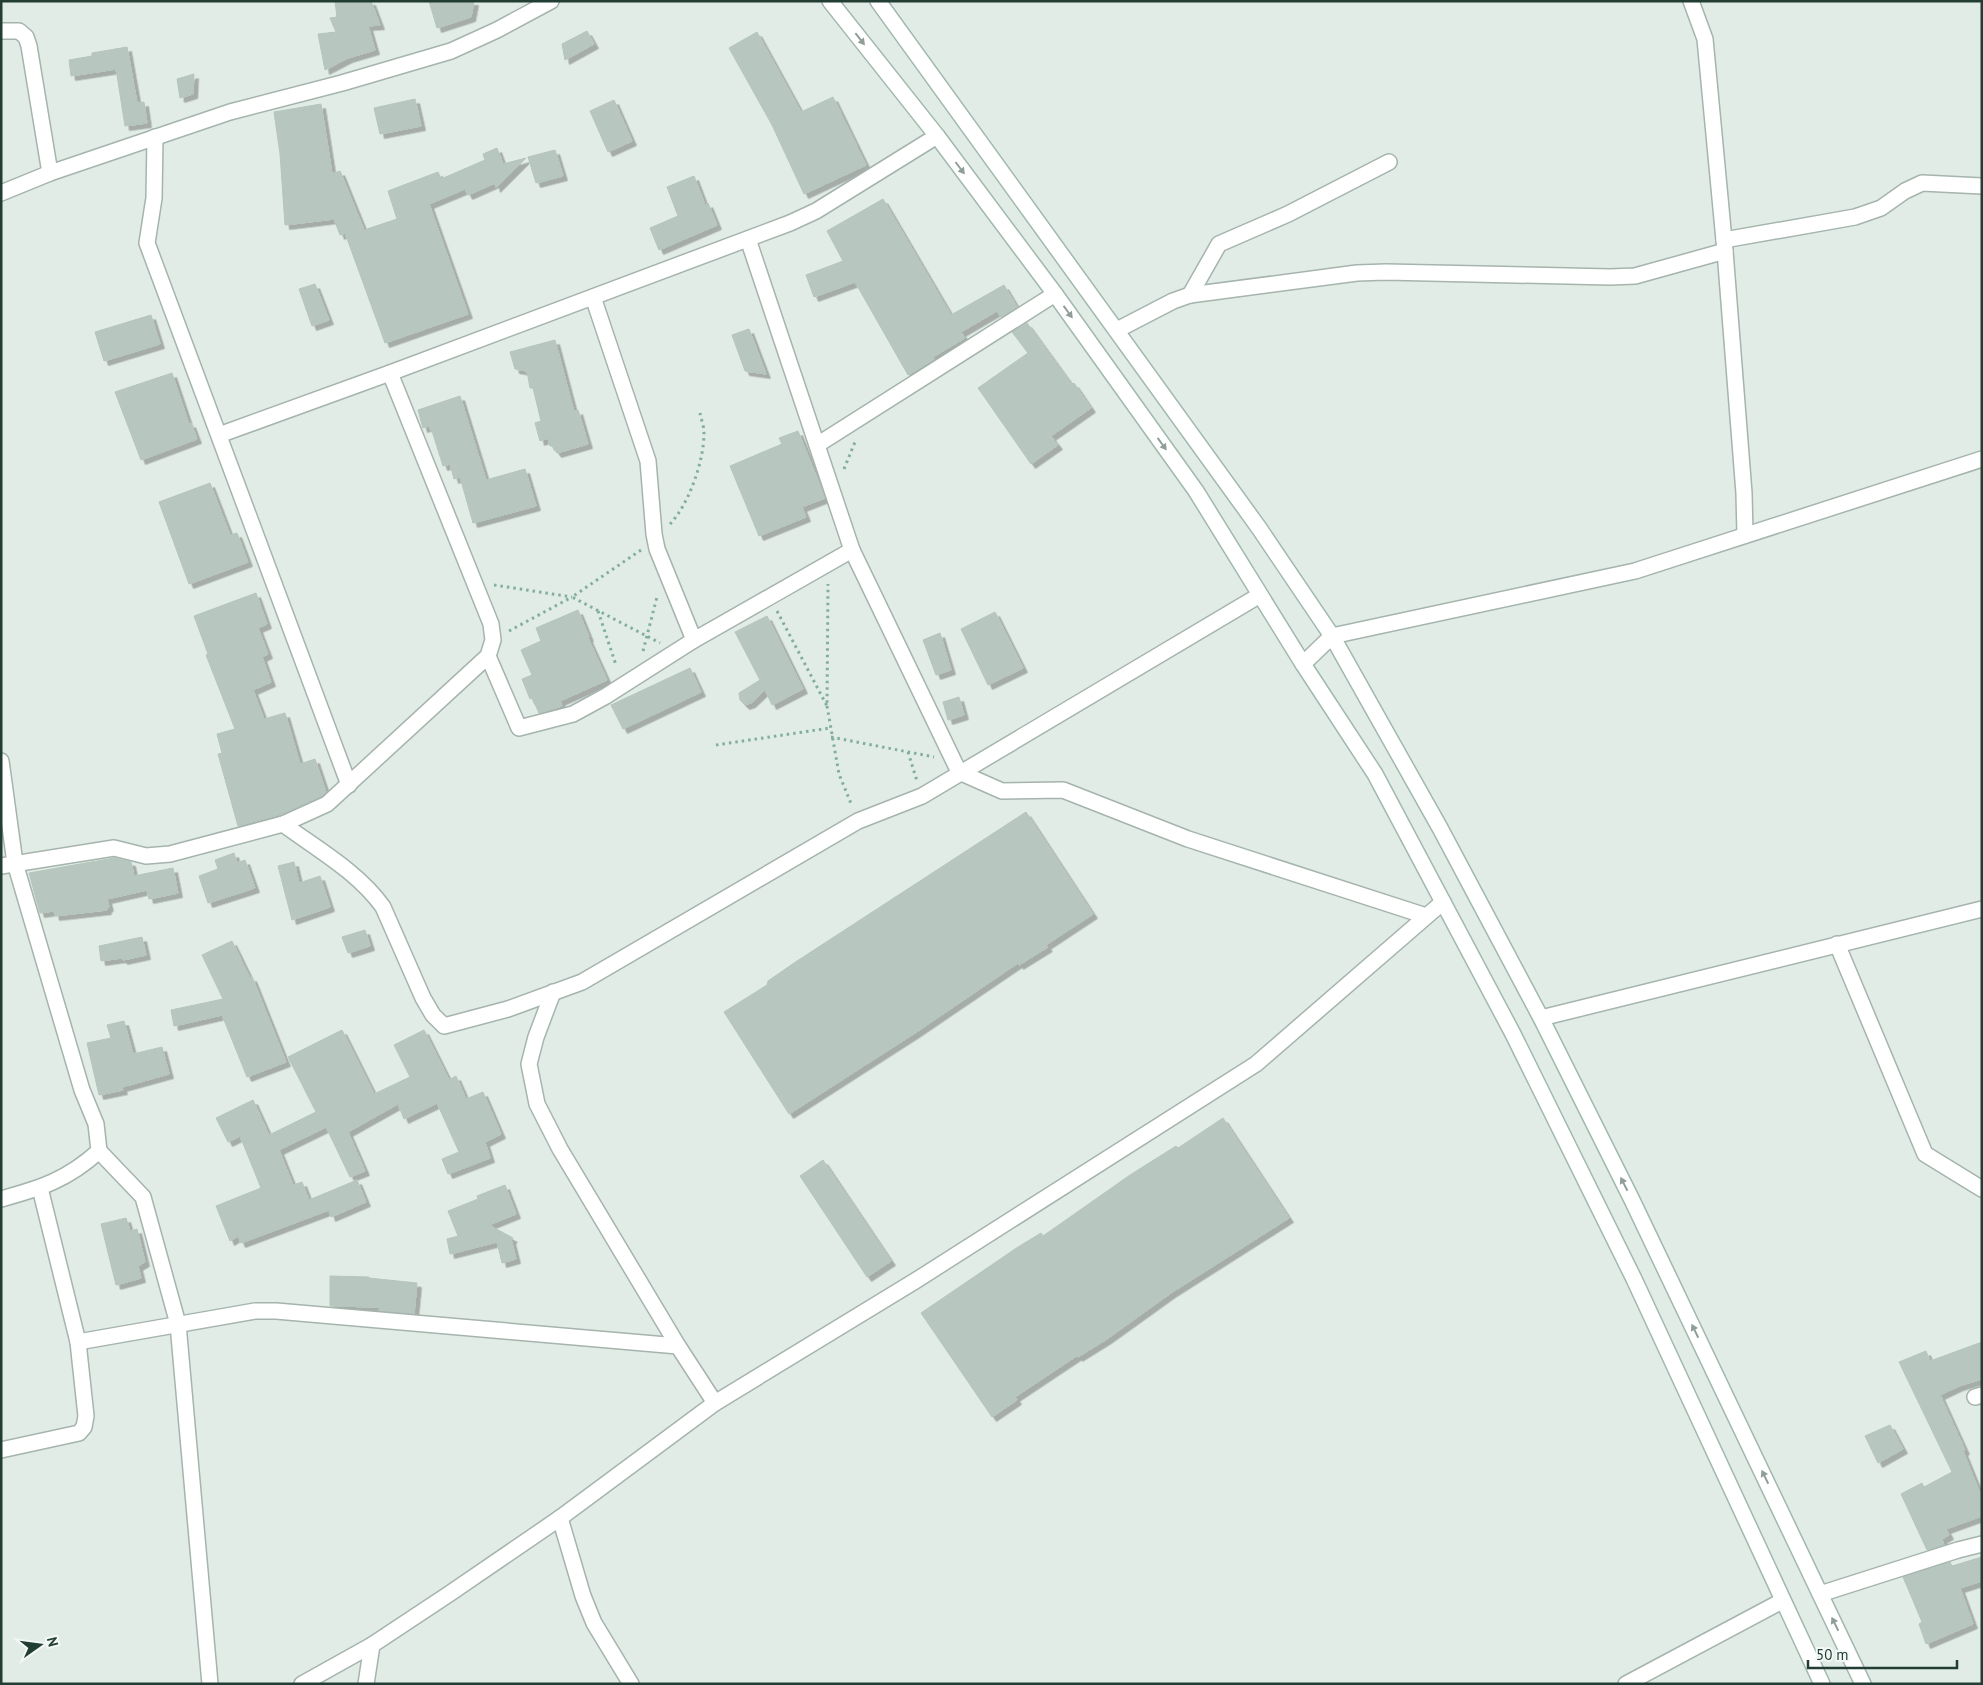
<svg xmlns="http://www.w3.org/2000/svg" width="1983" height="1685" viewBox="0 0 1983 1685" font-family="'PT Sans',sans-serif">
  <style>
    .building { fill: #b7c7bf; stroke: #b4c5bd; filter: url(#shadow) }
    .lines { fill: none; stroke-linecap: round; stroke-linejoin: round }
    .street-casing { stroke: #a5b4ad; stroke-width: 18 }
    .secondary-casing { stroke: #a0b8ad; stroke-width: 18 }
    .path { stroke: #82af9d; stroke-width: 3; stroke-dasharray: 2.5 4; stroke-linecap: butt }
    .street { stroke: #fff; stroke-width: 15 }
    .secondary { stroke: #fff; stroke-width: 15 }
    .oneway { fill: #909e99 }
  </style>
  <defs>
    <filter id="shadow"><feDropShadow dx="4.5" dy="4.5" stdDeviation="0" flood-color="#0004"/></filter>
  </defs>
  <rect width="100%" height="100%" fill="#e2ece6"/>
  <!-- building -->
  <g class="building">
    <polygon points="335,1 371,1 380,25 368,26 375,50 348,58 325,70 318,34 336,32 330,18 337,17"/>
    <polygon points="429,1 474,1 471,17 437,28"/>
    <polygon points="587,31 594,44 565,60 562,44"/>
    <polygon points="757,32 801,112 833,97 866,165 804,194 772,125 729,48"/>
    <polygon points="127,47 137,103 144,102 147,123 125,126 116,69 71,76 69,60 92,56 92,53"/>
    <polygon points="194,74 193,94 180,98 177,79"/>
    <polygon points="415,99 421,126 380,134 374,108"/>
    <polygon points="614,100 632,141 608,152 590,111"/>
    <polygon points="321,104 332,174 340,171 364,230 397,219 388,191 438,172 441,179 485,160 483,154 497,148 503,164 526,158 496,188 495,183 468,195 465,189 429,204 468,314 385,343 345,233 340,235 334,219 285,225 280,154 274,112"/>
    <polygon points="555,150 563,176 536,183 528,157"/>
    <polygon points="694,176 705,205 708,203 717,225 659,250 650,228 678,216 667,187"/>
    <polygon points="883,199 951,315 1004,285 1017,307 1001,317 997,311 961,332 965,338 933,357 934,359 908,375 855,282 814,297 806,275 843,261 827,231"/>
    <polygon points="315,284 329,320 312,326 299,289"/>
    <polygon points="151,315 160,344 104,361 95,332"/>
    <polygon points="1027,323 1072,385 1074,383 1091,408 1051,436 1058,445 1031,464 978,388 1028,353 1012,332"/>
    <polygon points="749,329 766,374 745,371 732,335"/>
    <polygon points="555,340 574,412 578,410 588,444 557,453 552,446 550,446 548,438 540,441 535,423 541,421 533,388 530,388 527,371 515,369 510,352"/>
    <polygon points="172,373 189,424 191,423 197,439 141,460 115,392"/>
    <polygon points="460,396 486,480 525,469 536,506 473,523 460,477 454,479 450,464 443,466 433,434 429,426 423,428 418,410"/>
    <polygon points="798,431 825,498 802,507 806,517 759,536 730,466 782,444 779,438"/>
    <polygon points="210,483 230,535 237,533 248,562 189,584 159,502"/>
    <polygon points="256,593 267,624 258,628 268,654 262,657 271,682 253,690 264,719 285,713 300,764 315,759 326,792 322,796 285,813 238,826 218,754 222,753 217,734 235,729 206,655 208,654 194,616"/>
    <polygon points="578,610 589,637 588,638 607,680 560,701 562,706 539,713 532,698 530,699 522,679 532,675 521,650 541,641 536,628"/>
    <polygon points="995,612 1023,668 988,685 961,629"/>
    <polygon points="767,616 803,689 772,705 765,690 751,703 745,705 740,700 739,693 760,680 735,632"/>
    <polygon points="940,633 951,670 936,675 923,640"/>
    <polygon points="690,668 701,692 623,729 611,705"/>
    <polygon points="959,697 964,715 948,720 943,702"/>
    <polygon points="1026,812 1093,914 1046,945 1048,947 1019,965 1018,963 915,1033 789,1114 724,1012 767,985 768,981 794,963"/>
    <polygon points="234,853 237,863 245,860 255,888 208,903 199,876 218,869 215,860"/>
    <polygon points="114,858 131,862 134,876 173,868 178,893 149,899 147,890 107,899 109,907 107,907 107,910 55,916 54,911 40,913 29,873"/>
    <polygon points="294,862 299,883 320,876 330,907 292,920 278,866"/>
    <polygon points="365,930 370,946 348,953 342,937"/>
    <polygon points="142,937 146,955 123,960 122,958 101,961 99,946"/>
    <polygon points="232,941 250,978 252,977 286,1062 247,1077 222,1015 174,1026 171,1010 223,999 202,955"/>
    <polygon points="124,1021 133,1054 162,1047 169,1074 122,1087 123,1090 99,1095 87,1043 111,1038 107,1025"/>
    <polygon points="342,1030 374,1094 410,1077 394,1045 424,1030 449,1080 456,1076 466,1099 483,1092 501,1134 485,1142 490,1158 448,1174 442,1159 459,1152 437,1103 404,1119 398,1104 348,1132 365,1171 350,1177 326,1127 279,1150 293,1185 302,1182 309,1200 357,1180 366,1202 331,1217 329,1210 241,1243 238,1236 230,1241 216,1206 261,1188 240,1136 228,1142 216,1118 253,1100 269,1135 316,1112 288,1057"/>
    <polygon points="1223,1118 1289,1218 1171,1293 1107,1339 1078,1357 1078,1355 1015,1397 1017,1400 992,1417 921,1313 1018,1247 1041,1233 1043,1236 1130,1175 1176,1146 1178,1148"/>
    <polygon points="823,1160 891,1261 867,1277 800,1176"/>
    <polygon points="505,1185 516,1214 489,1225 513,1238 511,1239 516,1259 502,1263 497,1242 450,1254 447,1239 458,1236 448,1211 478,1199 477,1196"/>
    <polygon points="126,1218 130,1231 137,1229 145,1262 138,1266 141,1278 116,1285 101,1224"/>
    <polygon points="330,1276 369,1277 369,1278 417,1283 414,1314 379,1311 380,1307 330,1306"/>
    <polygon points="1982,1342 1982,1379 1959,1386 1940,1395 1965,1450 1963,1451 1982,1498 1982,1516 1946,1529 1949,1535 1942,1539 1944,1545 1927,1550 1901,1494 1922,1483 1924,1487 1952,1472 1899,1362 1926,1351 1930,1361"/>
    <polygon points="1890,1425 1903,1449 1878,1463 1865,1436"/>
    <polygon points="1982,1557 1982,1581 1960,1588 1973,1624 1926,1644 1919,1624 1922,1622 1903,1577 1950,1562 1952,1566"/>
  </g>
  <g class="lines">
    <!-- street casing -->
    <g class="street-casing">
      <g id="street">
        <polyline points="1691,1 1705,39 1725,251 1744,493 1745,535"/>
        <polyline points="1,31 19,31 26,37 29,46 50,173"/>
        <polyline points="155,137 154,198 147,243 349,785"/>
        <polyline points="1,193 50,173 230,112 342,83 451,51 497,30 551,1"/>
        <polyline points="748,239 852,550 959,772 1002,791 1063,790 1188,839 1426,916"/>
        <polyline points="1724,240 1855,217 1881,208 1905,191 1922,183 1982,186"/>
        <polyline points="1190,295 1219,244 1288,214 1389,162"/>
        <polyline points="593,297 648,461 654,534 657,549 694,640"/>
        <polyline points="1117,330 1173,301 1190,295 1357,273 1386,272 1610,277 1635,276 1725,251"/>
        <polyline points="219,435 390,373 790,223 816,211 937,136"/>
        <polyline points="817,445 1055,294"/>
        <polyline points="488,656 519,728 573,714 606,696 694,640 852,550"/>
        <polyline points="1303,664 1332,636 1635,571 1982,459"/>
        <path d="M 1,761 L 15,863 L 82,1090 L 96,1124 L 99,1151 C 67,1180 41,1188 1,1199"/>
        <path d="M 283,824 C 317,849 358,872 383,907 L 423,998 L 433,1015 L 444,1026 L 508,1009 L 582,982 L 858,821 L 922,796 L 1260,595"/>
        <polyline points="1,866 114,848 146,856 170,854 283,824 327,804 488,656 493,640 491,624 390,373"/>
        <polyline points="1837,944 1925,1154 1982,1189"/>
        <polyline points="553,992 536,1037 529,1064 537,1104 560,1149 678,1346"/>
        <polyline points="1541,1018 1982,909"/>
        <polyline points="99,1151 143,1197 178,1324 210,1684"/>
        <polyline points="78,1342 255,1311 276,1311 678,1346 715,1403"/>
        <polyline points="1975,1397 1982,1395"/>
        <polyline points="1,1450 79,1433 84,1427 86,1416 78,1342 40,1188"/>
        <polyline points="560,1518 583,1596 594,1623 631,1684"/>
        <polyline points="1820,1594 1958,1550 1982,1544"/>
        <polyline points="302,1684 372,1645 449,1594 560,1518 715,1403 915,1281 1256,1064 1443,902"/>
        <polyline points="366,1684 372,1645"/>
        <polyline points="1626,1684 1782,1601"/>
      </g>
    </g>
    <!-- secondary casing -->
    <g class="secondary-casing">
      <g id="secondary">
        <polyline points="830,1 937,136 1055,294 1196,491 1303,664 1375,774 1513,1034 1634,1279 1822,1684"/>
        <polyline points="878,1 1259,528 1332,636 1440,828 1541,1018 1632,1200 1863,1684"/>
      </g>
    </g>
    <!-- path -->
    <g class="path">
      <polyline points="844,469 855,442"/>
      <path d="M 670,524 C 689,504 704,461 704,433 C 704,426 701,419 700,413"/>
      <polyline points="641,550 572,597 660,643"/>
      <polyline points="494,585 572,597"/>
      <polyline points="598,611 616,665"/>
      <polyline points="777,611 827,706 828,584"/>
      <polyline points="509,631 572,597"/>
      <polyline points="643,651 657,597"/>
      <polyline points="827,706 839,774 852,806"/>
      <polyline points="831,737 934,757"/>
      <polyline points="716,745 830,728"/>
      <polyline points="908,752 917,781"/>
    </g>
    <!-- street -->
    <use href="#street" class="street"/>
    <!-- secondary -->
    <use href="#secondary" class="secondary"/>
  </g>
  <!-- one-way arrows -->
  <defs><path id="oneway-solid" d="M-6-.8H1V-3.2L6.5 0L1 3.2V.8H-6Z" transform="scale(1.25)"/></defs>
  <g class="oneway">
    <use href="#oneway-solid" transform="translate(860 39) rotate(52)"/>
    <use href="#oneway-solid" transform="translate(960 168) rotate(53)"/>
    <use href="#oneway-solid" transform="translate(1068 312) rotate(54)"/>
    <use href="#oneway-solid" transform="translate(1162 444) rotate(54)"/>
    <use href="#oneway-solid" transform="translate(1624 1184) rotate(-117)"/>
    <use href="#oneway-solid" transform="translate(1695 1331) rotate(-116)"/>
    <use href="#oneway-solid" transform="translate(1765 1477) rotate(-116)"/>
    <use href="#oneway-solid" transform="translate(1835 1624) rotate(-116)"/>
  </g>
  <!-- border -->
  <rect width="1983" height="1685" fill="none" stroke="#223d33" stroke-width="5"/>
  <!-- north arrow -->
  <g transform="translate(40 1645) rotate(76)" stroke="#f2f8f5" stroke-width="4" paint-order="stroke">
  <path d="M0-4L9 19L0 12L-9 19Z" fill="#223d33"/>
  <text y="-8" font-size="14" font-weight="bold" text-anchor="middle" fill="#223d33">N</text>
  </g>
  <!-- scale -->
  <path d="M1808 1660v8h149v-8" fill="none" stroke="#223d33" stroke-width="2.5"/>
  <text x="1816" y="1660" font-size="15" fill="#223d33" stroke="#f2f8f5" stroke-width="4" paint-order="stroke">50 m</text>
</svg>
